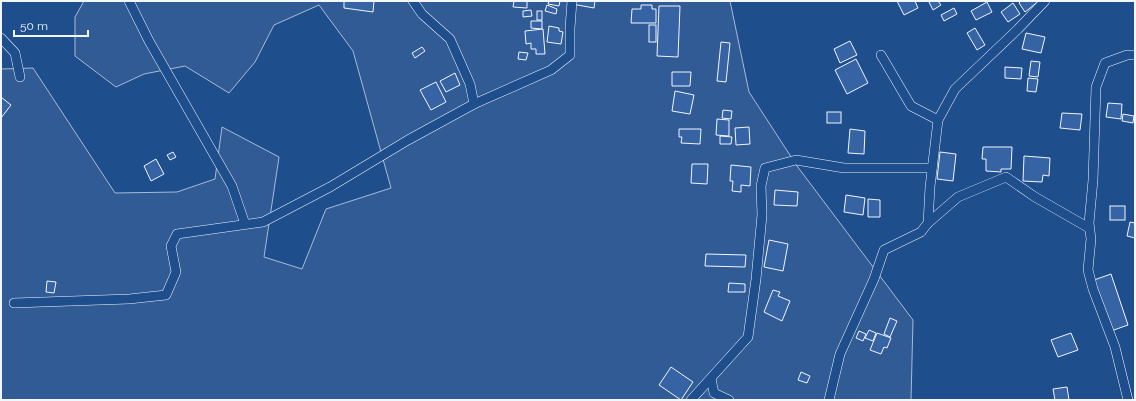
<svg xmlns="http://www.w3.org/2000/svg" width="1136" height="401" viewBox="0 0 1136 401" font-family="Raleway,sans-serif">
  <style>
    .built { fill: #305b95; stroke: #a8bbd7 }
    .building { fill: #3563a3; stroke: #f2f6ff }
    .lines { fill: none; stroke-linecap: round; stroke-linejoin: round }
    .minor-casing { stroke: #f2f6ff; stroke-width: 10 }
    .minor { stroke: #1f4e8c; stroke-width: 9 }
  </style>
  <rect width="100%" height="100%" fill="#1f4e8c"/>
  <!-- built -->
  <polygon class="built" points="84,1 730,1 749,92 797,166 913,320 911,400 1,400 1,69 33,68 115,193 177,192 215,179 222,127 279,157 264,257 302,269 326,209 391,188 353,51 319,5 274,25 255,62 229,93 185,66 144,74 116,87 75,56 75,17"/>
  <!-- building -->
  <g class="building">
    <polygon points="344,1 374,1 373,12 344,8"/>
    <polygon points="514,1 527,1 527,8 513,7"/>
    <polygon points="549,1 560,1 559,6 548,4"/>
    <polygon points="573,1 595,1 594,8 572,4"/>
    <polygon points="897,1 915,1 918,8 904,15"/>
    <polygon points="931,1 938,1 941,5 933,10 929,2"/>
    <polygon points="1021,1 1039,1 1025,12 1019,3"/>
    <polygon points="987,2 992,12 976,20 971,11"/>
    <polygon points="1013,3 1020,14 1008,22 1001,12"/>
    <polygon points="547,5 557,9 556,14 545,11"/>
    <polygon points="641,5 652,5 652,9 656,9 656,23 631,23 632,9 641,9"/>
    <polygon points="659,6 680,6 678,57 657,56"/>
    <polygon points="954,8 957,14 944,21 941,15"/>
    <polygon points="531,10 532,16 523,17 523,11"/>
    <rect x="537" y="11" width="5" height="9"/>
    <polygon points="531,21 542,21 542,29 531,28"/>
    <rect x="649" y="25" width="7" height="17"/>
    <polygon points="549,26 559,28 559,31 563,32 561,44 547,42"/>
    <polygon points="975,28 985,45 977,50 967,33"/>
    <polygon points="543,29 545,54 536,54 536,49 531,49 531,43 526,44 525,31"/>
    <polygon points="1026,33 1045,37 1041,53 1022,49"/>
    <polygon points="850,41 857,55 840,63 834,49"/>
    <polygon points="721,42 730,43 726,82 717,81"/>
    <polygon points="422,47 425,51 415,58 412,53"/>
    <polygon points="519,52 528,53 526,60 518,59"/>
    <polygon points="856,59 868,83 847,94 835,70"/>
    <polygon points="1031,61 1040,62 1038,77 1029,76"/>
    <polygon points="1005,67 1022,68 1021,79 1005,78"/>
    <polygon points="672,72 691,72 690,86 672,86"/>
    <polygon points="455,73 460,85 446,92 440,81"/>
    <polygon points="1028,78 1038,79 1036,92 1027,91"/>
    <polygon points="436,82 446,102 431,110 420,90"/>
    <polygon points="675,91 694,95 690,114 672,111"/>
    <polygon points="1,97 11,105 1,118"/>
    <polygon points="1108,103 1122,104 1121,119 1106,117"/>
    <polygon points="723,110 732,111 731,119 722,118"/>
    <rect x="827" y="112" width="14" height="11"/>
    <polygon points="1062,113 1082,114 1080,130 1060,128"/>
    <polygon points="1123,114 1134,116 1133,123 1122,121"/>
    <polygon points="717,119 729,120 729,136 716,135"/>
    <polygon points="749,127 750,144 736,145 735,128"/>
    <polygon points="679,129 701,129 700,144 681,143 682,137 679,137"/>
    <polygon points="850,129 865,131 864,154 848,153"/>
    <polygon points="720,136 732,137 731,144 720,144"/>
    <polygon points="983,147 1012,147 1011,169 1001,169 1001,172 986,171 986,159 982,159"/>
    <polygon points="173,152 176,157 170,160 167,155"/>
    <polygon points="940,152 956,154 953,181 937,179"/>
    <polygon points="1024,156 1050,158 1049,176 1043,175 1042,182 1023,181"/>
    <polygon points="156,159 164,174 151,181 144,166"/>
    <polygon points="692,164 708,164 707,184 691,183"/>
    <polygon points="731,165 751,167 750,186 741,185 741,192 732,191 733,181 730,181"/>
    <polygon points="775,190 798,192 797,206 774,205"/>
    <polygon points="846,195 865,198 863,215 844,212"/>
    <polygon points="868,199 880,200 880,217 868,217"/>
    <rect x="1110" y="206" width="15" height="14"/>
    <polygon points="1130,222 1135,223 1135,238 1127,236"/>
    <polygon points="769,240 788,244 783,271 764,267"/>
    <polygon points="706,254 746,255 745,267 705,266"/>
    <polygon points="1111,274 1128,325 1111,331 1094,280"/>
    <polygon points="47,281 56,282 54,293 46,292"/>
    <polygon points="729,283 745,284 745,292 728,292"/>
    <polygon points="773,290 780,292 778,296 790,301 782,321 764,312"/>
    <polygon points="890,318 897,321 890,337 884,334"/>
    <polygon points="869,330 876,333 873,341 865,338"/>
    <polygon points="859,331 866,334 863,341 856,338"/>
    <polygon points="877,333 891,338 887,348 884,347 881,354 870,350"/>
    <polygon points="1071,333 1078,350 1058,357 1051,340"/>
    <polygon points="671,367 693,382 681,400 659,385"/>
    <polygon points="801,372 810,376 807,383 798,380"/>
    <polygon points="1067,387 1069,400 1055,400 1053,389"/>
  </g>
  <g class="lines">
    <!-- minor casing -->
    <g class="minor-casing">
      <g id="minor">
        <polyline points="129,1 149,41 232,186 245,224"/>
        <polyline points="413,1 422,14 450,39 470,84 474,104"/>
        <polyline points="1,38 15,53 20,77"/>
        <polyline points="881,55 911,106 938,120"/>
        <polyline points="928,223 958,197 1006,177 1035,197 1089,228"/>
        <polyline points="14,303 129,299 166,295 176,272 171,246 177,234 263,222 330,187 408,140 474,104 551,70 570,55 570,28 572,1"/>
        <polyline points="711,379 714,393 729,400"/>
        <polyline points="691,400 748,337 756,279 762,215 761,186 765,168 796,160 844,168 932,168"/>
        <polyline points="829,400 840,354 874,279 884,250 921,232 928,223 930,187 938,120 955,89 1018,29 1045,1"/>
        <polyline points="1128,400 1115,347 1093,289 1088,270 1091,239 1089,223 1093,180 1096,87 1105,63 1127,55 1135,55"/>
      </g>
    </g>
    <!-- minor -->
    <use href="#minor" class="minor"/>
  </g>
  <!-- border -->
  <rect width="1136" height="401" fill="none" stroke="#f2f6ff" stroke-width="4"/>
  <!-- scale -->
  <path d="M14 30v6h74v-6" fill="none" stroke="#f2f6ff" stroke-width="2"/>
  <text x="20" y="30" font-size="12" fill="#f2f6ff" stroke="#1f4e8c" stroke-width="3" paint-order="stroke">50 m</text>
</svg>
